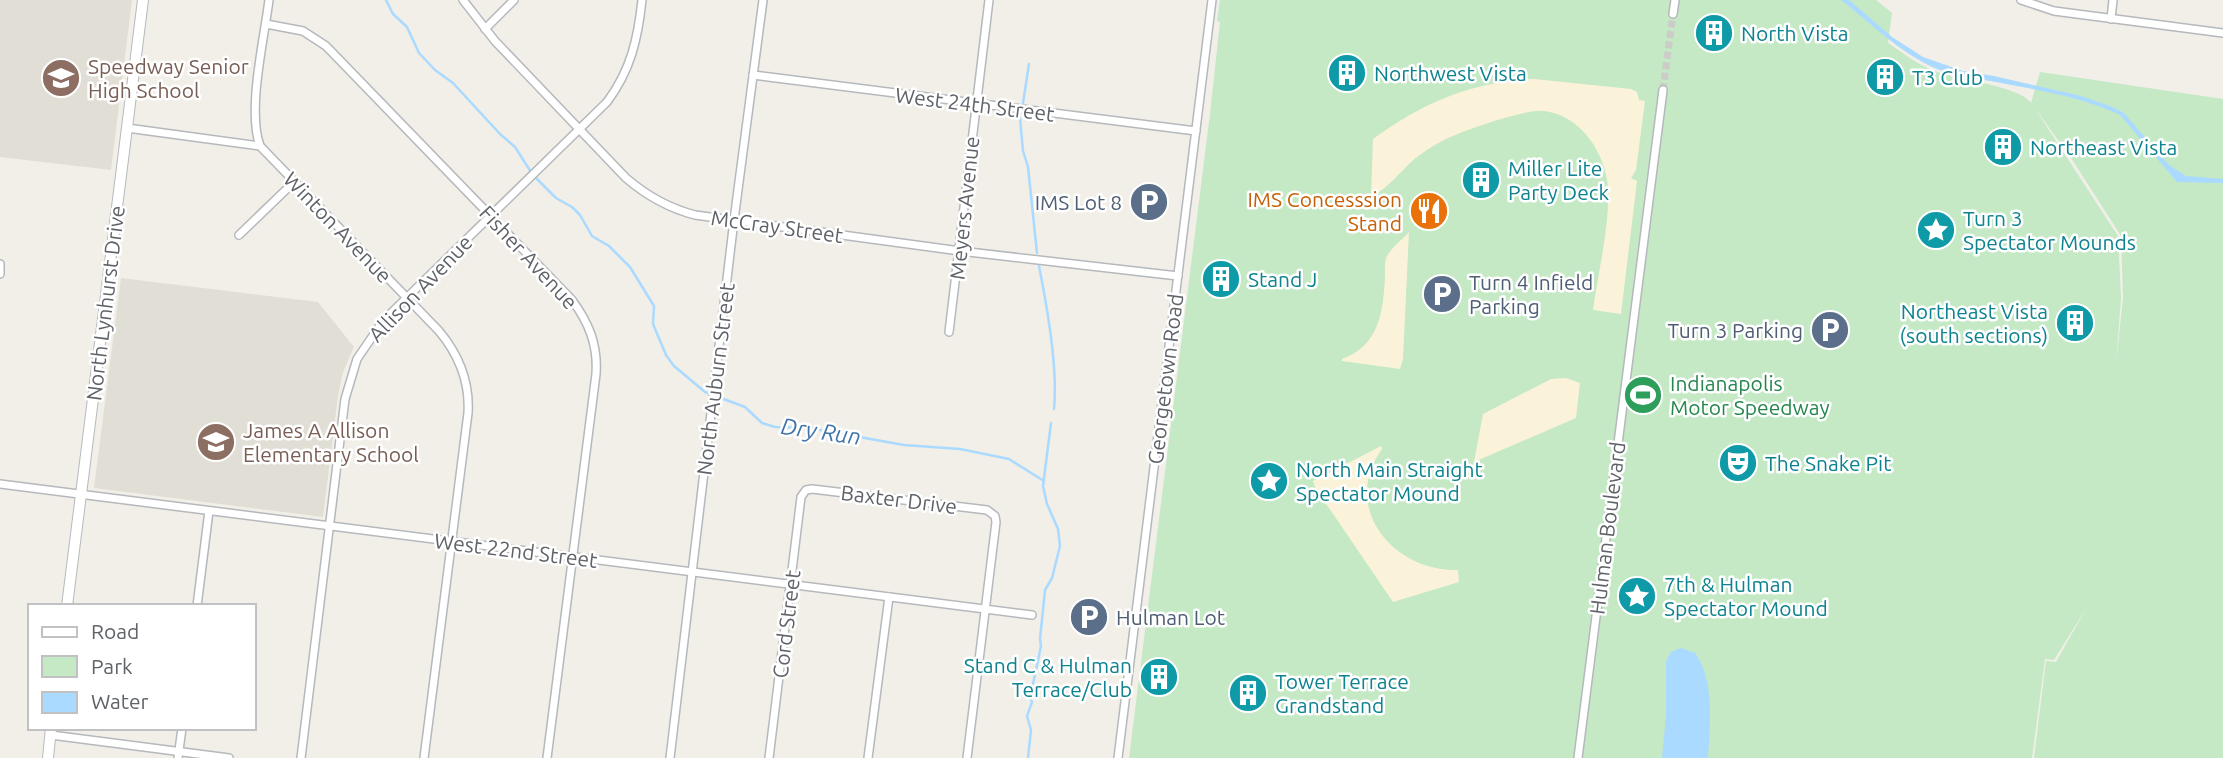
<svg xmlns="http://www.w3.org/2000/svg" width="2223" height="758" viewBox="0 0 2223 758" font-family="Ubuntu,sans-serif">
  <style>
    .education { fill: #e1ded6 }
    .green { fill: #c5e8c5; fill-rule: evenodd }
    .sand { fill: #fbf3d9 }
    .water { fill: #aadaff }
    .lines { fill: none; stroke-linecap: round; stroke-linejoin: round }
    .stream { stroke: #aadaff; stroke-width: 2.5 }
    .street-tunnel { stroke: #ccccc8; stroke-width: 7; stroke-dasharray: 7 3.5; stroke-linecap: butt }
    .street-casing { stroke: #b5b8bc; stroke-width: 10 }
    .secondary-casing { stroke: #b6babf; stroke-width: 12 }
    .street { stroke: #fff; stroke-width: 7 }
    .secondary { stroke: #fff; stroke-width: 10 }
    .labels { text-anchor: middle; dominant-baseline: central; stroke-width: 5; stroke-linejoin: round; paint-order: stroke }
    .culture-label { font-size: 21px; fill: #0d838f; stroke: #fff; text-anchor: start }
    .education-label { font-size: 21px; fill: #785e54; stroke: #fff; text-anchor: start }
    .street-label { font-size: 21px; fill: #5f6368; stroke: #fff }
    .food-label { font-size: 21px; fill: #c56008; stroke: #fff; text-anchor: end }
    .service-label { font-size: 21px; fill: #4e5e75; stroke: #fff; text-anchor: end }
    .leisure-label { font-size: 21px; fill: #27864d; stroke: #fff; text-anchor: start }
    .water-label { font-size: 23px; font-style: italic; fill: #4174aa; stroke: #fff }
  </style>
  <rect width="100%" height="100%" fill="#f1efe8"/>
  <!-- education -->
  <g class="education">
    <polygon points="0,0 132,0 111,170 0,157"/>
    <polygon points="121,278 318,302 354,347 343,372 338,396 323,517 94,488"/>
  </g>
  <!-- green -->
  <path class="green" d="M 1220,0 L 1876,0 L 1892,13 L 1888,43 C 1902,52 1915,63 1930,69 C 1953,80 2019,85 2031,103 L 2040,72 L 2223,99 L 2223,758 L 2034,758 L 2046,661 L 2056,662 L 2087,607 L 2054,660 L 2045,659 L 2032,758 L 1129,758 L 1210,114 L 1220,22 L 1217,21 ZM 2034,107 L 2071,158 L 2121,236 L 2123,298 L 2116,364 L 2121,298 L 2118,236 Z"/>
  <!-- sand -->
  <g class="sand">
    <path d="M 1534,79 L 1631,89 L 1637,92 L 1639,100 L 1645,101 L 1636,170 L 1631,178 L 1637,181 L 1621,314 L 1593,310 C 1598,274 1610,223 1608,188 C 1606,154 1581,115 1544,111 C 1524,109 1461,131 1442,141 C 1429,148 1417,156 1407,166 C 1395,178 1386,189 1371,197 L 1373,139 C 1422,103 1473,81 1534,79 Z"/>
    <path d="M 1409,232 L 1403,359 L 1400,369 L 1342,361 L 1342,359 C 1379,346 1383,312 1385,278 C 1385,271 1384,261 1387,256 C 1392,247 1403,239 1409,232 Z"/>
    <polygon points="1566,378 1580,383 1576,418 1474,462 1483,414 1551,379"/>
    <path d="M 1381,446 L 1382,449 C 1340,507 1393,572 1458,570 L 1459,582 L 1393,602 L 1316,489 L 1313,481 Z"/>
  </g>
  <!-- water -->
  <g class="water">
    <path d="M 1841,0 L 1849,0 L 1892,37 L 1923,57 L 1963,71 L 1994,76 L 2081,96 L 2110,106 L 2124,113 L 2169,165 L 2186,176 L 2223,179 L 2223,183 L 2177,182 L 2120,115 C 2085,98 2043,91 2006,84 C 1983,79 1959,77 1937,69 C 1901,54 1872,24 1841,0 Z"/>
    <path d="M 1681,648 L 1695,653 C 1715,680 1710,726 1708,758 L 1662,758 L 1666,715 L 1666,661 L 1671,652 Z"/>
  </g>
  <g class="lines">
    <!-- stream -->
    <g class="stream">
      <polyline points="386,0 393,14 407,27 419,53 435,70 453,83 500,134 515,147 531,172"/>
      <polyline points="1023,103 1029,64"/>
      <polyline points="1020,118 1023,151 1028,167 1037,253"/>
      <polyline points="535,177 556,198 572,207 580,215 592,236 609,246 630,267 654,306 653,324 666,355 674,366 705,392 745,407 762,423 775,427 809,428 904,445 960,449 1009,459 1044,481"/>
      <path d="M 1039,266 C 1047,307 1058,367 1054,409"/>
      <polyline points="1028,758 1031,730 1027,716 1032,702 1030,698 1041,646 1040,639 1045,590 1052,578 1060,546 1058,529 1047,504 1043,486 1051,423"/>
    </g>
    <!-- street-tunnel -->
    <polyline class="street-tunnel" points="1663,90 1673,14"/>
    <!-- street casing -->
    <g class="street-casing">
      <g id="street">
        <path d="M 463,0 L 495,41 L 626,178 C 647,196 668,208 695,215 L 960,251 L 1178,276"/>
        <polyline points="2021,0 2054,11 2223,33"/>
        <polyline points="1673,14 1675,0"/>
        <polyline points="2111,19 2113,0"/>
        <path d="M 266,24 L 303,31 L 326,46 L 572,300 C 589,323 598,345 596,374 L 547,758"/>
        <polyline points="485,29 514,0"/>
        <polyline points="753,75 1196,131"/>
        <path d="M 127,128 L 260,146 L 439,331 C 459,355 470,381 468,413 L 424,758"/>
        <path d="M 260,146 C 247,110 264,40 269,0"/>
        <polyline points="239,235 294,182"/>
        <polyline points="0,264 0,274"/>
        <polyline points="949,332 989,0"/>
        <polyline points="0,484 1032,615"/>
        <polyline points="197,606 209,511"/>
        <polyline points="51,735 229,758"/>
        <polyline points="178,758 182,728"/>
        <path d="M 301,758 L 345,399 L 357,359 L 383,321 L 607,102 C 631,70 638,38 642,0"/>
        <polyline points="670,758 734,220 763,0"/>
        <polyline points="769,758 801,497 806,490 812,489 987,510 995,516 996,522 967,758"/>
        <polyline points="868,758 889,597"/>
        <polyline points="1118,758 1212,0"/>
        <polyline points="1578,758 1663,90"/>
      </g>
    </g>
    <!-- secondary casing -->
    <g class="secondary-casing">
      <g id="secondary">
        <polyline points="67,606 143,0"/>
        <polyline points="48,758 51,728"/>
      </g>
    </g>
    <!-- street -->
    <use href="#street" class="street"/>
    <!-- secondary -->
    <use href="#secondary" class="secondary"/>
  </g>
  <!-- icons -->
  <defs>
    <g id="building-disc" transform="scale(2.0125)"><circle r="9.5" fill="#0f9aa8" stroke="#fff"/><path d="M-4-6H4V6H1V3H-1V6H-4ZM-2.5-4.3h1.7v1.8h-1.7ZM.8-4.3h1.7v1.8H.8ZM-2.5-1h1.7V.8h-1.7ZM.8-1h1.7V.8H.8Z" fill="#fff"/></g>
    <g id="school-disc" transform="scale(2.0125)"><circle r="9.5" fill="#8d6e63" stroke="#fff"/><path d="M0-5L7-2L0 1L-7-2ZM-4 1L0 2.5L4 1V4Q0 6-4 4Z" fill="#fff"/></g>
    <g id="parking-disc" transform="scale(2.0125)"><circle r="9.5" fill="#5c6f8a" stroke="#fff"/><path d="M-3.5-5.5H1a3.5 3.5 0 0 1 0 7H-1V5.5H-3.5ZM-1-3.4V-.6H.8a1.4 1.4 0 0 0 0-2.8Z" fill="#fff"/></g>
    <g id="restaurant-disc" transform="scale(2.0125)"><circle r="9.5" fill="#e8710a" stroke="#fff"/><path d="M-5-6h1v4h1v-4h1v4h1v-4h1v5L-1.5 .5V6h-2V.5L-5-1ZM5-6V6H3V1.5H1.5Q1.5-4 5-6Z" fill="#fff"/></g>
    <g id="sight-disc" transform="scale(2.0125)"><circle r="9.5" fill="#0f9aa8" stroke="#fff"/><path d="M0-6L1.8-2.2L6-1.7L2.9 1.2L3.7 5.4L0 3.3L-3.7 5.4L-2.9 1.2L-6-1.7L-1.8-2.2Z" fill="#fff"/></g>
    <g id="stadium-disc" transform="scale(2.0125)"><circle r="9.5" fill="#2e9e5b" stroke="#fff"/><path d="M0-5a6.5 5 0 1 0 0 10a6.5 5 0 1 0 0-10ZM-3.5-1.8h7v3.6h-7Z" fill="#fff"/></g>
    <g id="theatre-disc" transform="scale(2.0125)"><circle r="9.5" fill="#0f9aa8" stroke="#fff"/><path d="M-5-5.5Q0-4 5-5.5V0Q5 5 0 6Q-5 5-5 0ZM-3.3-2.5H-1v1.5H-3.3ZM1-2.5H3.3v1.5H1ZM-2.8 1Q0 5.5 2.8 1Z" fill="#fff"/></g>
  </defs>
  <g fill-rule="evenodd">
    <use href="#building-disc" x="1714" y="33"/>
    <use href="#building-disc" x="1347" y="73"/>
    <use href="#building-disc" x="1885" y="77"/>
    <use href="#school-disc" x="61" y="78"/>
    <use href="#building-disc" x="2003" y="147"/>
    <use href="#building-disc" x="1481" y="180"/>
    <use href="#parking-disc" x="1149" y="202"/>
    <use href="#restaurant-disc" x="1429" y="211"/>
    <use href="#sight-disc" x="1936" y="230"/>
    <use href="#building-disc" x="1221" y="279"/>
    <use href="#parking-disc" x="1442" y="294"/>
    <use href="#building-disc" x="2075" y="323"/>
    <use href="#parking-disc" x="1830" y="330"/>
    <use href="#stadium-disc" x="1643" y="395"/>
    <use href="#school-disc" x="216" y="442"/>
    <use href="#theatre-disc" x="1738" y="463"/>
    <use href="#sight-disc" x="1269" y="481"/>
    <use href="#sight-disc" x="1637" y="596"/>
    <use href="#parking-disc" x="1089" y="617"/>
    <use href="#building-disc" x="1159" y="677"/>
    <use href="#building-disc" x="1248" y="693"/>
  </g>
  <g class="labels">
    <!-- culture labels -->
    <g class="culture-label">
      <text x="1741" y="33">North Vista</text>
      <text x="1374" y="73">Northwest Vista</text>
      <text x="1912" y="77">T3 Club</text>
      <text x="2030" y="147">Northeast Vista</text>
      <text x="1508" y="168">Miller Lite<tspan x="1508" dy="24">Party Deck</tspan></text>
      <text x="1963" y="218">Turn 3<tspan x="1963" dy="24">Spectator Mounds</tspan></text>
      <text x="1248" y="279">Stand J</text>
      <text x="2048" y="311" text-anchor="end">Northeast Vista<tspan x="2048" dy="24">(south sections)</tspan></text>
      <text x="1765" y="463">The Snake Pit</text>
      <text x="1296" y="469">North Main Straight<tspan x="1296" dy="24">Spectator Mound</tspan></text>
      <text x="1664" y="584">7th &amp; Hulman<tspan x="1664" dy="24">Spectator Mound</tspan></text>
      <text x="1132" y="665" text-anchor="end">Stand C &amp; Hulman<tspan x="1132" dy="24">Terrace/Club</tspan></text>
      <text x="1275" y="681">Tower Terrace<tspan x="1275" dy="24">Grandstand</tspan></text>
    </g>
    <!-- education labels -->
    <g class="education-label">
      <text x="88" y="66">Speedway Senior<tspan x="88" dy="24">High School</tspan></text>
      <text x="243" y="430">James A Allison<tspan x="243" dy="24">Elementary School</tspan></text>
    </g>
    <!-- street labels -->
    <g class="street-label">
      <text transform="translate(975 104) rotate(7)">West 24th Street</text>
      <text transform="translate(964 208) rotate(-84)">Meyers Avenue</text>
      <text transform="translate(777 226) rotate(8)">McCray Street</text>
      <text transform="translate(338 227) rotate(46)">Winton Avenue</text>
      <text transform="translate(529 257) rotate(47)">Fisher Avenue</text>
      <text transform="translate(420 288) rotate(-46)">Allison Avenue</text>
      <text transform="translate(105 303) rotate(-83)">North Lynhurst Drive</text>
      <text transform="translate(715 379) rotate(-83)">North Auburn Street</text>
      <text transform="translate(1165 379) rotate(-83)">Georgetown Road</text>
      <text transform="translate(899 499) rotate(7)">Baxter Drive</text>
      <text transform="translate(1607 528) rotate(-83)">Hulman Boulevard</text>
      <text transform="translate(516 550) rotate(7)">West 22nd Street</text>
      <text transform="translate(786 624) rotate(-83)">Cord Street</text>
    </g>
    <!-- food labels -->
    <g class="food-label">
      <text x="1402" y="199">IMS Concesssion<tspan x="1402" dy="24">Stand</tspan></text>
    </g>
    <!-- service labels -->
    <g class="service-label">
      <text x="1122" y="202">IMS Lot 8</text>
      <text x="1469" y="282" text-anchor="start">Turn 4 Infield<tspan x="1469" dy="24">Parking</tspan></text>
      <text x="1803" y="330">Turn 3 Parking</text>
      <text x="1116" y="617" text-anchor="start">Hulman Lot</text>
    </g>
    <!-- leisure labels -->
    <g class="leisure-label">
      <text x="1670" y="383">Indianapolis<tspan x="1670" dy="24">Motor Speedway</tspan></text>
    </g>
    <!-- water labels -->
    <g class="water-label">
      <text transform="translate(821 431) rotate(8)">Dry Run</text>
    </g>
  </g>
  <!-- legend -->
  <rect x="28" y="604" width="228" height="126" fill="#ffffff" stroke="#bfc1c3" stroke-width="2"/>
  <rect x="42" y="627" width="35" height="10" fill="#ffffff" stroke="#bfc1c3" stroke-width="2"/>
  <text x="91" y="639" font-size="21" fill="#5f6368">Road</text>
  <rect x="42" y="656" width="35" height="21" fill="#c5e8c5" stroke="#bfc1c3" stroke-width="2"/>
  <text x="91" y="674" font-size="21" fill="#5f6368">Park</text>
  <rect x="42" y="692" width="35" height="21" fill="#aadaff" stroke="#bfc1c3" stroke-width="2"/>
  <text x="91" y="709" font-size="21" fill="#5f6368">Water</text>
</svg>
